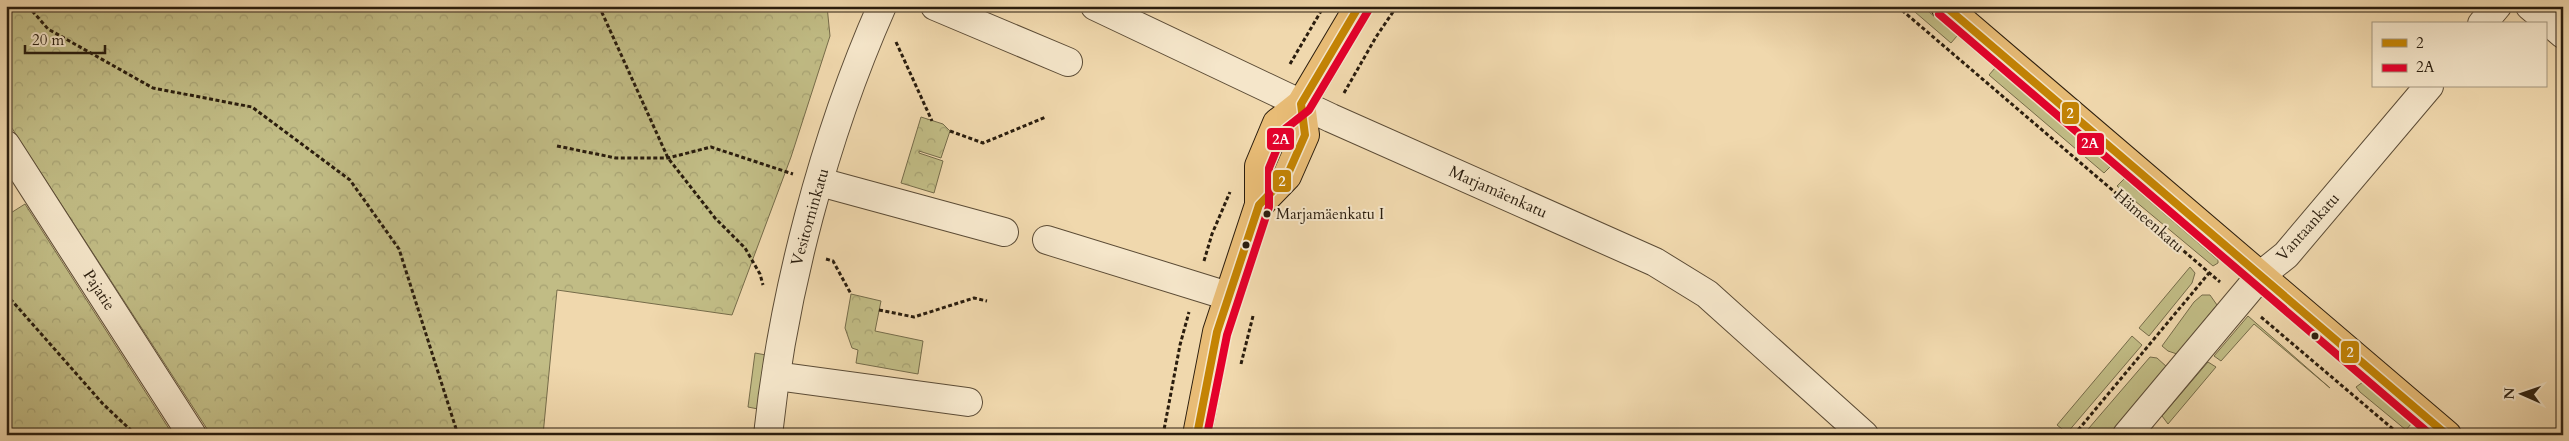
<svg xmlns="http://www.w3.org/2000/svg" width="2569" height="441" viewBox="0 0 2569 441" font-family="Cardo,serif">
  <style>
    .green { fill: #c1bc85; stroke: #766c4a }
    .forest { fill: url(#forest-crowns); stroke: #766c4a }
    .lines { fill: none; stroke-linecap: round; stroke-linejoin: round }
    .minor-casing { stroke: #5c4c36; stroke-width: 30 }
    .major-casing { stroke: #2a1d0e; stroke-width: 30 }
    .path { stroke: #2a1d0e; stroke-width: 3; stroke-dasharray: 4 2.5; stroke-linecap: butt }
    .minor { stroke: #f5e6ca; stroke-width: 28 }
    .major { stroke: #e8bc76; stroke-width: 28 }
    .bus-1-casing { stroke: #f5e6ca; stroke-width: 11 }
    .bus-2-casing { stroke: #f5e6ca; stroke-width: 11 }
    .bus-1 { stroke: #c48404; stroke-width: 8 }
    .bus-2 { stroke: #e4002b; stroke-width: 8 }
    .bus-dot { fill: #2a1d0e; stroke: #f5e6ca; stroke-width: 2 }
    .labels { text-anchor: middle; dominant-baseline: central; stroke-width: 4; stroke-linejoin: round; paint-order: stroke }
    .bus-label { font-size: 15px; fill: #2a1d0e; stroke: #f5e6ca; text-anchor: start }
    .street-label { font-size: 16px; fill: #2a1d0e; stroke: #f5e6ca }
    .line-badge { stroke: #f5e6ca; stroke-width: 2 }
    .badge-label { font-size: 14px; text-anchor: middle; font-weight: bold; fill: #fff }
  </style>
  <defs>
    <pattern id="forest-crowns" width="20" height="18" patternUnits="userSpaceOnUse" patternTransform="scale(1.25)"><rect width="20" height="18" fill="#c1bc85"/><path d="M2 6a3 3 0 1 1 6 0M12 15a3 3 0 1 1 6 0" fill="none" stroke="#a6a172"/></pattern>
  </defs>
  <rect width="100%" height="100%" fill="#f0d8ad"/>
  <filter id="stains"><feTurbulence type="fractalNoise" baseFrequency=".004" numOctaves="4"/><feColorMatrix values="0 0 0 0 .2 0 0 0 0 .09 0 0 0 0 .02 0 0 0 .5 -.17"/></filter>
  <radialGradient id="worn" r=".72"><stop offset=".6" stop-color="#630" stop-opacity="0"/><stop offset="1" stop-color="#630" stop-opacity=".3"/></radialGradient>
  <!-- green -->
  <g class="green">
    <polygon points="1908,6 1922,6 1957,36 1951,43"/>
    <polygon points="1995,68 2110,167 2104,173 1989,75"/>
    <polygon points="2124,179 2218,260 2218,263 2213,266 2117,186"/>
    <polygon points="2190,267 2195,273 2192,283 2149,336 2139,328"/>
    <polygon points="2202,295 2210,295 2217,305 2177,354 2168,351 2162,346 2194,302"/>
    <polygon points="2248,316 2330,388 2254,324 2221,361 2214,356"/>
    <polygon points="2132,336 2142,345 2067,433 2057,425"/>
    <polygon points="755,353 766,355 758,409 748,407"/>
    <polygon points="2150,357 2157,358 2167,367 2111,435 2083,435"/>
    <polygon points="2208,362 2216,367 2168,424 2162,416"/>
    <polygon points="2363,382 2411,424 2406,430 2360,392 2356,387"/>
  </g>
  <!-- forest -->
  <g class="forest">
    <polygon points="6,6 827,6 830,36 791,157 732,315 557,290 543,435 211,435 6,119"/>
    <polygon points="921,117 943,124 950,131 941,158 919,151 919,153 943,161 934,193 901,183"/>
    <polygon points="25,204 173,435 6,435 6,216"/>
    <polygon points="851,294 881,301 875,331 923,341 918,374 856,363 858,350 852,348 845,328"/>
  </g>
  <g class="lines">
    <!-- minor casing -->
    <g class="minor-casing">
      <g id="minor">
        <polyline points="935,6 1068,62"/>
        <polyline points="1095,6 1331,118 1655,262 1707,294 1864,435"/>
        <polyline points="2530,6 2563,34"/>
        <polyline points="2482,24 2497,6"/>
        <polyline points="6,145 192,435"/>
        <polyline points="820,182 1004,232"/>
        <polyline points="1047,240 1228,296"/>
        <polyline points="776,376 968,402"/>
        <path d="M 768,435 C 783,293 824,137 882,6"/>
        <polyline points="2127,435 2261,275 2286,255 2429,86"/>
      </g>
    </g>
    <!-- major casing -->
    <g class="major-casing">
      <g id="major">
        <polyline points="1945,6 2447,435"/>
        <polyline points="1259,205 1287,176 1305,135 1301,104"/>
        <polyline points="1197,435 1217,332 1259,205 1259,166 1277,123 1301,104 1359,6"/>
      </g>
    </g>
    <!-- path -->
    <g class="path">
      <polyline points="28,6 48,29 153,88 252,107 350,180 399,249 458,435"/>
      <polyline points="599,6 668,158 715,218 745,248 760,274 763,285"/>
      <polyline points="1057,6 1068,11"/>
      <polyline points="1897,6 2220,282"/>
      <polyline points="896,42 932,121"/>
      <polyline points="1290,64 1324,6"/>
      <polyline points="1344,93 1376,37 1397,6"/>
      <polyline points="950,131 983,143 1046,117"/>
      <polyline points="557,146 616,158 668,158 711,147 793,174"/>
      <polyline points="826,259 833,261 851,294"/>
      <polyline points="1204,261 1212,234 1230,192"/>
      <polyline points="6,294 103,404 136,435"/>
      <polyline points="879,310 914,317 974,298 987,301"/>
      <polyline points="2261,317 2400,435"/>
      <polyline points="1241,364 1253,316"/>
      <polyline points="1163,435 1180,345 1189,312"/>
      <polyline points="2074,435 2209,273"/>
    </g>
    <!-- minor -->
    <use href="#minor" class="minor"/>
    <!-- major -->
    <use href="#major" class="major"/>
    <!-- bus-1 casing -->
    <g class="bus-1-casing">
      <g id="bus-1">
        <polyline points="1945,6 2447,435"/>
        <polyline points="1197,435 1217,332 1259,205 1287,176 1305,135 1301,104 1359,6"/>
      </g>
    </g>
    <!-- bus-2 casing -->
    <g class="bus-2-casing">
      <g id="bus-2">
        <polyline points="1939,14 2431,435"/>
        <polyline points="1207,435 1227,335 1269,207 1269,168 1285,129 1309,110 1368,11"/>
      </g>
    </g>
    <!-- bus-1 -->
    <use href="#bus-1" class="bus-1"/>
    <!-- bus-2 -->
    <use href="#bus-2" class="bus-2"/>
  </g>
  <!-- markers -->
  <g class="bus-dot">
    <circle cx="1267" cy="214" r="4.5"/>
    <circle cx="1246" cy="245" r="4.5"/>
    <circle cx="2315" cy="336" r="4.5"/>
  </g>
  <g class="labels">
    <!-- bus labels -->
    <g class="bus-label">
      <text x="1276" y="214">Marjamäenkatu I</text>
    </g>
    <!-- street labels -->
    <g class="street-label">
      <text transform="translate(1498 192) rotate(24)">Marjamäenkatu</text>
      <text transform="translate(810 217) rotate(-74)">Vesitorninkatu</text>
      <text transform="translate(2149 221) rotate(41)">Hämeenkatu</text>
      <text transform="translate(2308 227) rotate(-48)">Vantaankatu</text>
      <text transform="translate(99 290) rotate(57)">Pajatie</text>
    </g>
  </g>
  <g class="line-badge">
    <rect x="2061" y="101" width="19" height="24" rx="5" fill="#c48404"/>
    <rect x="1266" y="127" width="29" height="24" rx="5" fill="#e4002b"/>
    <rect x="2076" y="132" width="29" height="24" rx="5" fill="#e4002b"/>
    <rect x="1272" y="169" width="20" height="24" rx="5" fill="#c48404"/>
    <rect x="2340" y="340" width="20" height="24" rx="5" fill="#c48404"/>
  </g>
  <g class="badge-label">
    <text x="2070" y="118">2</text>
    <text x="1281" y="144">2A</text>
    <text x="2090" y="148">2A</text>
    <text x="1282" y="186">2</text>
    <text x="2350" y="357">2</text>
  </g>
  <!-- margin -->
  <rect width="2569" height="441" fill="none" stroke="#f0d8ad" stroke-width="25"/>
  <rect x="8" y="8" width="2554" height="426" fill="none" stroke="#2a1d0e" stroke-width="2.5"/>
  <rect x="12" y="12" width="2544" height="416" fill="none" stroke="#2a1d0e"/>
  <!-- legend -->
  <rect x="2372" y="22" width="175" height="65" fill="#f5e6ca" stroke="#a4967f"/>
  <rect x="2382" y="39" width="25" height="8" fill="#c48404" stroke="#a4967f"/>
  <text x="2416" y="48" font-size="15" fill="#2a1d0e">2</text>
  <rect x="2382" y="64" width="25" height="8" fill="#e4002b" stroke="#a4967f"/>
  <text x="2416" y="72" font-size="15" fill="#2a1d0e">2A</text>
  <!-- north arrow -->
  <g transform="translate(2522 394) rotate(272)" stroke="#f5e6ca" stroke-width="4" paint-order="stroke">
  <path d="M0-4L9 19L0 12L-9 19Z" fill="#2a1d0e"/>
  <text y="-8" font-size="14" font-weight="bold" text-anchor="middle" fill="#2a1d0e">N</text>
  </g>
  <!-- scale -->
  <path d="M25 45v8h80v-8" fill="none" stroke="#2a1d0e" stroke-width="2.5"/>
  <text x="32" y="45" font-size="15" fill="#2a1d0e" stroke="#f5e6ca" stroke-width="4" paint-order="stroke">20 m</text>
  <rect width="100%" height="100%" filter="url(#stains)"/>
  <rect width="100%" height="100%" fill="url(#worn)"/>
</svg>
